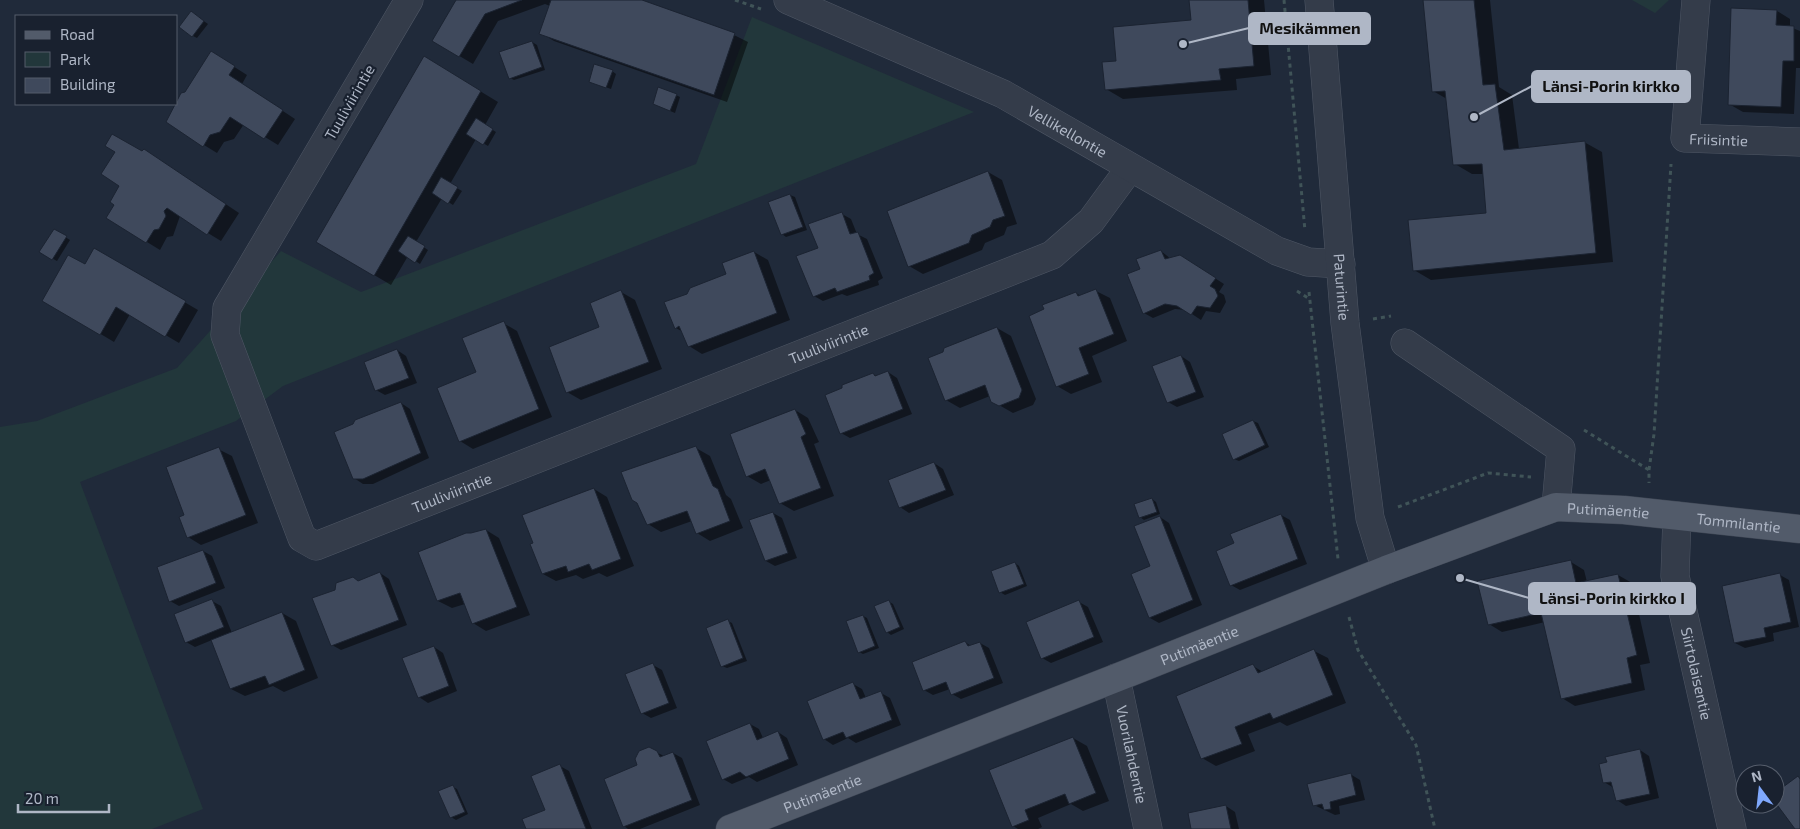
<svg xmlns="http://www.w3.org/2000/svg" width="1800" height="829" viewBox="0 0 1800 829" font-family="'Exo 2',sans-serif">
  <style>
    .green { fill: #22373b }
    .shadow { fill: #0007 }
    .building { fill: #3f495c; stroke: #1b2331 }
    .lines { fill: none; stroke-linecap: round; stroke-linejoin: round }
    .minor-casing { stroke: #4f5765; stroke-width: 29 }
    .major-casing { stroke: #3d4553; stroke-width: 29 }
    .path { stroke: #405458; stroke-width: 3; stroke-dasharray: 4 4; stroke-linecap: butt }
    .minor { stroke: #343c4a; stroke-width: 28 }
    .major { stroke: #525b6a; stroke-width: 28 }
    .labels { text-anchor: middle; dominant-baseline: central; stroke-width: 4.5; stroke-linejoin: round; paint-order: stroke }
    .street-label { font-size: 15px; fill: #afb7c6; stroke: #19212f }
    .leader { fill: none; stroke: #afb7c6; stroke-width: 2 }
    .callout-dot { fill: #afb7c6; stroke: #19212f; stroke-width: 2 }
    .callout { fill: #afb7c6; stroke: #afb7c6; stroke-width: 2 }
    .callout-label { font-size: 16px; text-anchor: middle; font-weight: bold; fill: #111 }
  </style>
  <rect width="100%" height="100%" fill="#202a3a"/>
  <!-- green -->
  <g class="green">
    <polygon points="1632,0 1669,0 1655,13"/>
    <polygon points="752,17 974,112 283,386 236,421 80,482 203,809 152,829 0,829 0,427 37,421 177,368 281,251 361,292 696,164"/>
  </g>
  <!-- shadow -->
  <g class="shadow">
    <polygon points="457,0 638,0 734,35 748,42 727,102 554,41 541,33 550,6 545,4 498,21 473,64 434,41"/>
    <polygon points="1190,0 1264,0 1271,75 1236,79 1237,90 1123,99 1106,89 1117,62 1192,21"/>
    <polygon points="1424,0 1490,0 1499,87 1512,95 1519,149 1584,142 1602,152 1613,262 1431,280 1414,270 1487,214 1484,174 1472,174 1455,164 1447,99 1433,91"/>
    <polygon points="1777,11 1790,19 1790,27 1800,31 1800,68 1796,68 1794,114 1743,112 1729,104"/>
    <polygon points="195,15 208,24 197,38 193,36"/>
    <polygon points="532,42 537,45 545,70 514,80 510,78"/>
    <polygon points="225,61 247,75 242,84 295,119 278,145 244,124 234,139 224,142 217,153 204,145"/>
    <polygon points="442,68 498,102 485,125 496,132 488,146 476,139 450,184 462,191 453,205 442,198 416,242 428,250 420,264 408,256 391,285 317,241"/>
    <polygon points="612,71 616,74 611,89 594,83"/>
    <polygon points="676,95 680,97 675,113 658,106"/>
    <polygon points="143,152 158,159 239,213 221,241 180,216 173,236 167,237 160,250 108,218"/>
    <polygon points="988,172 1002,180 1017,224 1007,227 1004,235 985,243 982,250 923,274 909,266"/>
    <polygon points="790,195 795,197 807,230 786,237 782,234"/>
    <polygon points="842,214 851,219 857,234 867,239 883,278 878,281 879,285 847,296 842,294 823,301 814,296 819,249"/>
    <polygon points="54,230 70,240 57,261 40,252"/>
    <polygon points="95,250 198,310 179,343 130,314 114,342 44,300 86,266"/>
    <polygon points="1161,251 1171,259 1190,262 1224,284 1219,292 1224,295 1226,302 1220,313 1206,311 1201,320 1186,310 1175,309 1153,318 1144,313 1141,270"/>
    <polygon points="754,252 768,260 790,320 702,354 689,346 683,332 676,328 688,295 728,275"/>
    <polygon points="1096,291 1110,298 1127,341 1092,356 1102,382 1071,394 1057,386 1076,293 1081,296"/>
    <polygon points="621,292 635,300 662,369 581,400 567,392"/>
    <polygon points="503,323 517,331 552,417 473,449 460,441 477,373"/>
    <polygon points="997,328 1011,336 1036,399 1033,405 1013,413 992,401 990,396 960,408 946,400"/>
    <polygon points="397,350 406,356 417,383 385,395 376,390"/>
    <polygon points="1181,356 1190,362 1204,397 1177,407 1168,402"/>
    <polygon points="888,372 897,378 912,414 850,438 841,433 844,389 873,374 877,376"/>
    <polygon points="401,403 410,409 429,458 373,484 363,484 354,478 354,425"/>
    <polygon points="795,410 808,418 819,442 814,444 834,496 794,511 780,503 771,480 761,484 747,476"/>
    <polygon points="1253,421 1258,423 1269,447 1239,461 1234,459"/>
    <polygon points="696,448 710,456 726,495 731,499 743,528 710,541 697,533 692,521 661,532 648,524"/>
    <polygon points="218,449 232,456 258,523 201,545 188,537 186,515"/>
    <polygon points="934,463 943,469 954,495 909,513 900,507"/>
    <polygon points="594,489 607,497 634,566 607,577 599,573 583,579 576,575 556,581 543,574"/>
    <polygon points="1152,499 1156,502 1160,514 1144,520 1140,517"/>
    <polygon points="773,513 782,518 797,558 775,566 766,561"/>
    <polygon points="1281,515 1290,520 1307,564 1240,590 1231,585 1236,544"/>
    <polygon points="1160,517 1169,523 1202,605 1159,623 1150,618"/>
    <polygon points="486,530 499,538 530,615 486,631 473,623 465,604 452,608 438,601"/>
    <polygon points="203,551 212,556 225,588 179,606 170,601"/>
    <polygon points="1571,562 1584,570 1587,582 1618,575 1632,583 1650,663 1640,665 1645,690 1575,706 1562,698 1545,622 1502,632 1489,624"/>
    <polygon points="1015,563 1019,566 1027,586 1005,595 1000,592"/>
    <polygon points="380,573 389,579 407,625 341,650 332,645 359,582"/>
    <polygon points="1780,575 1789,580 1799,627 1773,633 1774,641 1745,648 1735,643"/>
    <polygon points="212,601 221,606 232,633 282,613 296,621 318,678 284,692 273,686 245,696 231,689 212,640 195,647 186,642"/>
    <polygon points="888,601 893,604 904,629 891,635 887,632"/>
    <polygon points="1079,602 1088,607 1103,642 1051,663 1042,658"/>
    <polygon points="863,616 867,618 879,648 863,654 859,652"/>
    <polygon points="728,621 732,623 747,661 727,668 722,666"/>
    <polygon points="965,642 971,646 980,643 989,648 1003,683 961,699 952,694 950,689 933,695 924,690"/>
    <polygon points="434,647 443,653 457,691 428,703 419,697"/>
    <polygon points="1314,651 1328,658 1346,703 1287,726 1280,722 1248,734 1255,751 1216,766 1202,758 1253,666 1263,672"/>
    <polygon points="653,665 662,670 677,708 651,718 642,713"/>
    <polygon points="853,684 862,689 866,698 881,693 890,698 901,725 856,743 848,738 833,745 824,739"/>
    <polygon points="750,724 759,729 763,738 778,732 787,738 798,765 757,782 749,777 732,784 723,779"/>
    <polygon points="1073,738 1087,746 1109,801 1083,811 1071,804 1038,818 1042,827 1038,829 1018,829 1013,826"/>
    <polygon points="1640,750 1649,756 1659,798 1626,806 1617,800 1614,788 1604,782 1608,763"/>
    <polygon points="656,752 664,756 673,753 682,758 700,805 640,829 628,829 624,826 639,766"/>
    <polygon points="560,766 569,771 592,829 528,829 546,811"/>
    <polygon points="1350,774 1360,780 1365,800 1339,806 1340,814 1335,815 1314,805"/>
    <polygon points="453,787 457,789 468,814 456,820 451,817"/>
    <polygon points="1226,806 1235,812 1239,829 1193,829"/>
  </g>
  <!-- building -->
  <g class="building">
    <polygon points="456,0 522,0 485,14 459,57 432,41"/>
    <polygon points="551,0 642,0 735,33 714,95 539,34"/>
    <polygon points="1189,0 1248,0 1254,66 1219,69 1221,80 1105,90 1102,62 1116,61 1113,27 1191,20"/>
    <polygon points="1423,0 1474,0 1483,85 1495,84 1504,150 1585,141 1596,253 1413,271 1408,220 1486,213 1482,164 1453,165 1445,91 1432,92"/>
    <polygon points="1731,8 1777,10 1776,25 1794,26 1794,61 1783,61 1781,107 1728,105"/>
    <polygon points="191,11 204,21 192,37 179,27"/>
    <polygon points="532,41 542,67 509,79 499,52"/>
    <polygon points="211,51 235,66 229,75 283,110 264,139 230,117 220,132 210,135 203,147 166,122 181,93 185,92"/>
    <polygon points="424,56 481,91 374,276 316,242"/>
    <polygon points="594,64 613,70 606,88 589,82"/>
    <polygon points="658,87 677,94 670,111 653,104"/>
    <polygon points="476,118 493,129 483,145 466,134"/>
    <polygon points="112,134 142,151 144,149 226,204 207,235 167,208 164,211 166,216 159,229 154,230 146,243 106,218 114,205 110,202 119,186 101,174 115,152 105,146"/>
    <polygon points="988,171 1005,216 993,220 990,227 972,235 969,243 908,267 887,211"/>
    <polygon points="441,177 458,187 448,204 432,193"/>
    <polygon points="790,194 803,227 781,235 768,202"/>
    <polygon points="842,212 850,234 858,232 874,273 869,276 870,280 837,292 835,288 813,297 796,256 818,248 808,224"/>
    <polygon points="54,229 67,236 52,260 39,252"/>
    <polygon points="408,236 425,246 415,263 398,251"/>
    <polygon points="94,248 186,301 165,337 116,307 100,335 42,301 68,255 85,264"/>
    <polygon points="1161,250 1165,259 1180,255 1216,278 1210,286 1215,289 1218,296 1210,308 1197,306 1191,315 1177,306 1165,304 1143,314 1127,274 1140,269 1136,259"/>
    <polygon points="754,251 777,313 688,347 679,326 675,329 664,302 687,294 690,288 726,274 722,263"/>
    <polygon points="1096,289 1114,334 1079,348 1089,374 1056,387 1029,316 1044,309 1042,305 1076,292 1078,296"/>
    <polygon points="621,290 649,362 566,393 549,347 599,327 590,303"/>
    <polygon points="504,321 539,409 459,442 437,388 476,372 462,338"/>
    <polygon points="997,327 1022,390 1019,398 999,406 991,402 985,385 945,401 928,358 943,352 944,348"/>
    <polygon points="397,349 409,378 375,391 364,362"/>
    <polygon points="1181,355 1196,392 1167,403 1152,366"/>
    <polygon points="888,371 903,409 840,434 825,395 842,388 842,385 873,373 875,376"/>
    <polygon points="401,402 421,453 363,479 353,479 334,432 353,424 355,420"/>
    <polygon points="795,409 806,434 801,437 821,488 779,504 765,469 746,477 730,434"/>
    <polygon points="1253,420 1265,445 1233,460 1222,434"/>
    <polygon points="696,446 713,486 718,489 730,521 696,534 687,511 647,525 637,503 632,500 621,472"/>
    <polygon points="219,447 246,515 187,538 179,517 184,515 166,467"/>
    <polygon points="934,462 946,490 899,508 888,480"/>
    <polygon points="594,488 621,559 592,570 589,564 568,572 566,566 542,574 530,544 533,543 522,515"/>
    <polygon points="1152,498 1157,512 1139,518 1134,504"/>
    <polygon points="773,512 788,553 765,561 749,520"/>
    <polygon points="1281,514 1298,559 1230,586 1216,551 1234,543 1230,534"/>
    <polygon points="1160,516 1193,600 1149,618 1131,574 1150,566 1134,526"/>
    <polygon points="486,529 517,607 472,624 460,593 437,601 418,552 466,533 471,533"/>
    <polygon points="203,550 216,583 169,602 157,567"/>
    <polygon points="1571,560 1576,583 1618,574 1637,655 1627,658 1632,683 1561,699 1541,613 1488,625 1477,581"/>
    <polygon points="1015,562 1024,584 999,593 991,571"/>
    <polygon points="380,572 399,620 331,646 312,598 335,590 336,583 353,577 358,581"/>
    <polygon points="1780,573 1791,622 1764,628 1766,637 1734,643 1722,586"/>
    <polygon points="212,599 224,627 185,643 174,614"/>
    <polygon points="889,600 900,627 886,633 874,606"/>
    <polygon points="1079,600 1094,637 1041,659 1026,622"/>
    <polygon points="282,612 305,670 269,685 265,676 230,689 211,640"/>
    <polygon points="863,615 875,646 858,653 846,621"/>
    <polygon points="728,619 743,658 721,667 706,628"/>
    <polygon points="965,641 968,646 980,642 994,678 951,695 946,682 923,691 912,662"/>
    <polygon points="434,646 449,686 418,698 402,658"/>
    <polygon points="1314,649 1333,695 1273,719 1270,713 1235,727 1242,744 1201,759 1176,696 1253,664 1258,673"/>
    <polygon points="653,663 669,703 641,714 625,674"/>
    <polygon points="853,682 860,699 881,691 892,720 846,738 843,732 823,740 807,701"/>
    <polygon points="750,723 757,740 778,731 789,759 746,777 740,772 722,780 706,741"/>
    <polygon points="1073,737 1096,793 1069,804 1065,794 1025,810 1029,820 1012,827 989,770"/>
    <polygon points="649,747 657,751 660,757 673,752 692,800 623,827 604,779 637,765 635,759 639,751"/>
    <polygon points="1640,749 1650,794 1616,801 1611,782 1603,783 1599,764 1607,762 1605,757"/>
    <polygon points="560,764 586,829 526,829 522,819 545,810 531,776"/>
    <polygon points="1351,773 1356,795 1330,802 1331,809 1324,810 1322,804 1313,806 1307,784"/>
    <polygon points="1798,776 1800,779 1800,829 1795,829 1775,802 1775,793"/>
    <polygon points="453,785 465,812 450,818 438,791"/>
    <polygon points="1226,805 1231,829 1191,829 1188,813"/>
  </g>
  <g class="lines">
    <!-- minor casing -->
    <g class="minor-casing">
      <g id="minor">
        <path id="s1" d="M 409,0 L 227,308 L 225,335 L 302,538 L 316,546 L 1052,255 L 1091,221 L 1130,168"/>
        <path id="s2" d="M 788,0 L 1003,94 L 1277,251 L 1308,262 L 1341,264"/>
        <path id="s3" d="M 1319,0 L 1345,323 L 1370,518 L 1386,570"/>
        <path id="s4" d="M 1696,0 L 1685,138 L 1800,142"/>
        <polyline points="1405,343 1561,449 1556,507"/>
        <path id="s5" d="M 1677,516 L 1675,576 L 1732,829"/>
        <path id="s6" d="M 1116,678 L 1148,829"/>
      </g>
    </g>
    <!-- major casing -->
    <g class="major-casing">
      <g id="major">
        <path id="s7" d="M 730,829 L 1116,678 L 1386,570 L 1556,507 L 1624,510 L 1800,529"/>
      </g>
    </g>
    <!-- path -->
    <g class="path">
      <polyline points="735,0 761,9"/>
      <polyline points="1284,0 1305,231"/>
      <polyline points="1297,291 1308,298"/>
      <polyline points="1309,292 1338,559"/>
      <polyline points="1373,319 1391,316"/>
      <polyline points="1584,430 1649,470 1649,483"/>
      <polyline points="1649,470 1654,434 1671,164"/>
      <polyline points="1398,507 1488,473 1531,477"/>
      <polyline points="1349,617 1358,650 1416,745 1435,829"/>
    </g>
    <!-- minor -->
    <use href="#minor" class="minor"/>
    <!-- major -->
    <use href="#major" class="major"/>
  </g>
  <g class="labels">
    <!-- street labels -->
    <g class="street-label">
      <text transform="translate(349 102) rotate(-60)">Tuuliviirintie</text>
      <text stroke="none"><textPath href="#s2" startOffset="309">Vellikellontie</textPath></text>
      <text stroke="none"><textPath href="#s4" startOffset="172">Friisintie</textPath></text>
      <text stroke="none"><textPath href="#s3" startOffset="288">Paturintie</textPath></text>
      <text stroke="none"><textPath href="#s1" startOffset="1169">Tuuliviirintie</textPath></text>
      <text stroke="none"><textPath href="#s1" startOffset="764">Tuuliviirintie</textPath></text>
      <text stroke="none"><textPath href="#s7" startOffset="939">Putimäentie</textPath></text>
      <text stroke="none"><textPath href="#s7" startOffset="1070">Tommilantie</textPath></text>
      <text stroke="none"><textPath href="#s7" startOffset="504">Putimäentie</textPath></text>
      <text stroke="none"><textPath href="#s5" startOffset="160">Siirtolaisentie</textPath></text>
      <text stroke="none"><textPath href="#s6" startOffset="78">Vuorilahdentie</textPath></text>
      <text stroke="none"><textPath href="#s7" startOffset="99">Putimäentie</textPath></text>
    </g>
  </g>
  <!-- callouts -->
  <path class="leader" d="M1183 44L1249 28M1474 117L1532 86M1460 578L1529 598"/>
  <g class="callout-dot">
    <circle cx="1183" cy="44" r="5"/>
    <circle cx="1474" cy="117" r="5"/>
    <circle cx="1460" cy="578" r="5"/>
  </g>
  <g class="callout">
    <rect x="1249" y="13" width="121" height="31" rx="5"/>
    <rect x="1532" y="71" width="158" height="31" rx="5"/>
    <rect x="1529" y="583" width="166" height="31" rx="5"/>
  </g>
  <g class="callout-label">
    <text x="1310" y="34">Mesikämmen</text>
    <text x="1611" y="92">Länsi-Porin kirkko</text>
    <text x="1612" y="604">Länsi-Porin kirkko I</text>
  </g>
  <!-- legend -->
  <rect x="15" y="15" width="162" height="90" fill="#19212f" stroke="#555d6b"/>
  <rect x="25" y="31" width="25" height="8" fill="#525b6a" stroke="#555d6b"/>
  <text x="60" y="40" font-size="15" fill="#afb7c6">Road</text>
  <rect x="25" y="52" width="25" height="15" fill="#22373b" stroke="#555d6b"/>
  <text x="60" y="65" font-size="15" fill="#afb7c6">Park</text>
  <rect x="25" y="78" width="25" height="15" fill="#3f495c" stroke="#555d6b"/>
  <text x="60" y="90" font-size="15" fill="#afb7c6">Building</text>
  <!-- north arrow -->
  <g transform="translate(1760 789) rotate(345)"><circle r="24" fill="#19212f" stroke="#555d6b"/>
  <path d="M0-4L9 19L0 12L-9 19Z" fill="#7fa8fc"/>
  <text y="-8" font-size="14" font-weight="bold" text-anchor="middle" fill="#afb7c6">N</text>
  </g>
  <!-- scale -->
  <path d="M18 804v8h91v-8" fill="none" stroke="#afb7c6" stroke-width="2.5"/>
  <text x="25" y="804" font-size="15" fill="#afb7c6" stroke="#19212f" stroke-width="4" paint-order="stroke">20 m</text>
</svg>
